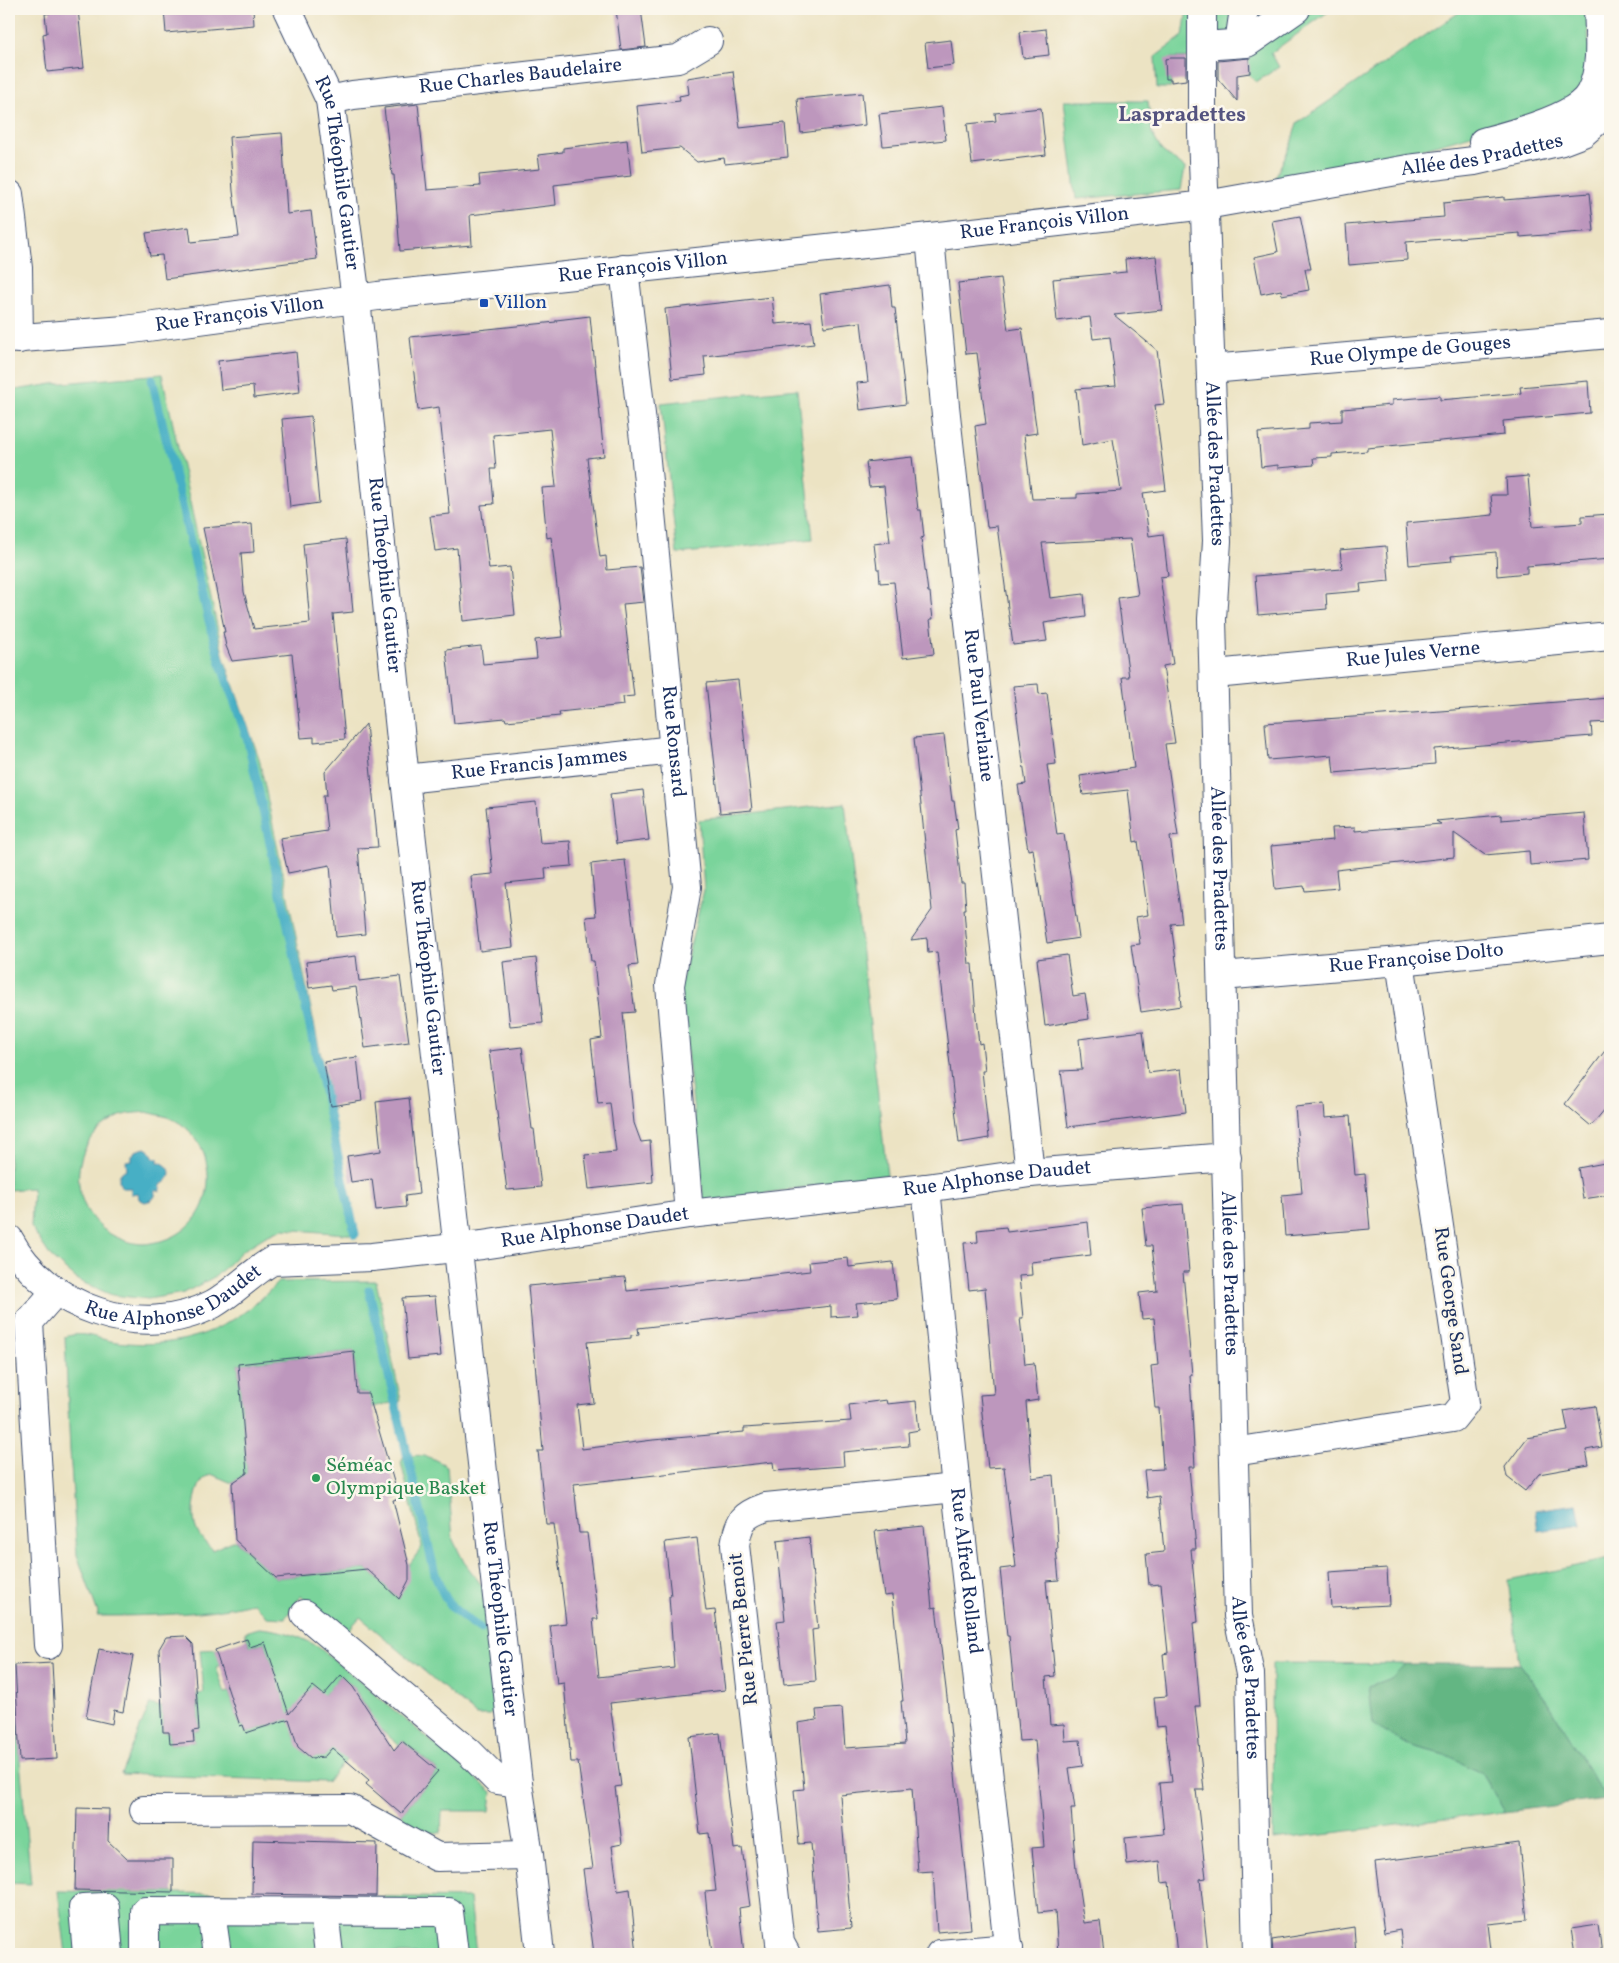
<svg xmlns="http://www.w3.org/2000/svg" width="1619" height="1963" viewBox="0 0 1619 1963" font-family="Vollkorn,serif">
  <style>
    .green { fill: #7ad49b; stroke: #4a827c; fill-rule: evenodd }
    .forest { fill: #63b683; stroke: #3f7270 }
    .water { fill: #47afc5; stroke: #316f92 }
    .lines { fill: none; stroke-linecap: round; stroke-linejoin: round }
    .stream { stroke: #47afc5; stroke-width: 9 }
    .building { fill: #bd97bd }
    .minor-casing { stroke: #3a4a6d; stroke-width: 30 }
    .minor { stroke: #fff; stroke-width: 28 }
    .transit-dot { fill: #1a4fb4; stroke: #fbf7ec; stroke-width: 2 }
    .leisure-dot { fill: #2e9e5b; stroke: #fbf7ec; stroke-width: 2 }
    .labels { text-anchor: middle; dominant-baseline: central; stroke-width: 5; stroke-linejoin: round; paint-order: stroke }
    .street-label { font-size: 20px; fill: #1b2f5e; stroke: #fbf7ec }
    .transit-label { font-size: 20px; fill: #164399; stroke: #fbf7ec; text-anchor: start }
    .leisure-label { font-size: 20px; fill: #27864d; stroke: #fbf7ec; text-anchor: start }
    .neighbourhood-label { font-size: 21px; font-weight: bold; fill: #54537f; stroke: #fbf7ec }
  </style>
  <rect width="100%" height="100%" fill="#fbf7ec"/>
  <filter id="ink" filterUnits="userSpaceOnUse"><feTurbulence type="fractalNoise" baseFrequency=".02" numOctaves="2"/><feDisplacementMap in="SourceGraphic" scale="10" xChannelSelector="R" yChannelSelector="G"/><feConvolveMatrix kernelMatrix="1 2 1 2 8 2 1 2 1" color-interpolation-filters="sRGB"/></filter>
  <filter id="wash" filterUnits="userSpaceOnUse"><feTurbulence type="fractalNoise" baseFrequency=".0096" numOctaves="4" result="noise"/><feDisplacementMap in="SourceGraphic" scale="20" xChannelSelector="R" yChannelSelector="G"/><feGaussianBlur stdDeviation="1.12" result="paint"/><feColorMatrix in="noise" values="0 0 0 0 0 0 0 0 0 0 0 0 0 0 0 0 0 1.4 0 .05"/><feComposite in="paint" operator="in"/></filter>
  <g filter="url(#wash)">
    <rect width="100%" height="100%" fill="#ece3c3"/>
    <!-- green -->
    <g class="green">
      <polygon points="1187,9 1332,9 1271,53 1279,67 1256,82 1244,69 1237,67 1236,56 1171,58 1171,88 1157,88 1155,57 1183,36"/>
      <polygon points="1464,9 1587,9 1590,66 1579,94 1557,111 1407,153 1274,180 1291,144 1297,123"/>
      <polygon points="1064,101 1148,101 1152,134 1162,151 1185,168 1181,190 1076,199"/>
      <path d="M 162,374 L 224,658 L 259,758 L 358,1235 L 283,1229 L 266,1236 L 242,1251 L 216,1276 L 184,1293 L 148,1299 L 112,1295 L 79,1281 L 51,1257 L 31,1227 L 33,1188 L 9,1190 L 9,391 L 53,384 ZM 146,1112 C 153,1114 161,1115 168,1117 C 204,1131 216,1172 203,1205 C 196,1222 179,1237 161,1241 C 155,1242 149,1244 143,1244 C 133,1244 123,1240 114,1236 C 69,1213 66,1148 110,1122 C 114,1120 119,1116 123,1115 C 130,1113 139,1113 146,1112 Z"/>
      <polygon points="797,389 813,539 677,554 661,403"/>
      <polygon points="845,803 887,1175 704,1202 680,987 704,890 699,820"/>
      <path d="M 376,1281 L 401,1401 L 372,1407 L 368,1393 L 357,1393 L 354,1351 L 238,1364 L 247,1473 L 232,1483 L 211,1474 C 208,1476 204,1478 202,1481 C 194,1492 191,1519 197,1531 C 200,1538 207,1544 212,1550 L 235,1540 L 276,1578 L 367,1569 L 399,1599 L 409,1565 L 422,1547 L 401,1463 L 403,1458 C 422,1452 430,1457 447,1466 L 453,1540 L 464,1562 L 483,1587 L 497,1700 L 496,1708 L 490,1715 L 476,1715 L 360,1617 L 346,1633 L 301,1596 L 285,1618 L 267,1617 L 253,1603 C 202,1615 150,1616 97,1616 L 98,1613 L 77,1555 L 70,1451 L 65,1337 C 84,1330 99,1340 117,1342 C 183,1350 234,1330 278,1282 Z"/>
      <polygon points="1610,1559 1610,1799 1606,1799 1547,1701 1519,1664 1508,1580"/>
      <path d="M 259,1628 C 282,1630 297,1635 317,1646 L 492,1792 L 490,1811 L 442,1811 L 441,1833 L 413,1831 L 401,1814 L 438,1771 L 403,1741 L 399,1745 L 376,1726 L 327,1782 L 121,1774 L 150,1704 L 162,1707 L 163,1732 L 169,1732 L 170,1744 L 194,1742 L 193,1731 L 199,1730 L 197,1694 L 204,1693 L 200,1650 L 218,1649 L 224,1664 L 216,1667 L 225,1693 L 229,1692 L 240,1726 L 243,1725 L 246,1733 L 280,1722 L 276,1676 L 265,1642 L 250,1647 L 245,1632 ZM 341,1675 L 353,1687 L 370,1712 L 362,1718 L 360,1716 L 324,1757 C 303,1758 299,1749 293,1731 Z"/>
      <polygon points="9,1652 15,1665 20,1761 31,1884 9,1883"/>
      <polygon points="1272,1663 1405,1664 1391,1678 1369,1686 1408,1745 1445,1755 1482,1773 1505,1812 1273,1840"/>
      <polygon points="58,1891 470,1898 476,1954 66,1954"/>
    </g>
    <!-- forest -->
    <polygon class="forest" points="1405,1664 1519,1664 1547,1701 1606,1799 1505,1812 1482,1773 1445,1755 1408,1745 1373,1724 1369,1686 1391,1678"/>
    <!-- water -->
    <g class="water">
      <path d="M 145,1148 L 150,1151 L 154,1158 L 158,1158 L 158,1162 C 173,1165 174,1179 160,1185 L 161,1190 L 155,1191 L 155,1196 L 152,1200 L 145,1202 L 139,1199 L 138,1193 L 131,1194 L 131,1188 L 122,1188 C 117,1180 118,1172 127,1169 L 126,1161 L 132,1160 L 132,1156 L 135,1151 Z"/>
      <polygon points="1577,1504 1581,1525 1538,1531 1535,1510"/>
    </g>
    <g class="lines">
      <!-- stream -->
      <g class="stream">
        <polyline points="152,379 208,617 222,667 247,737 355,1234"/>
        <path d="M 369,1290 L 435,1574 C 447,1607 453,1610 481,1629"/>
      </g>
    </g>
    <g id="blocks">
      <!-- building -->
      <g class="building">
        <polygon points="50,9 78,9 84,68 47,72 43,34 47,33 45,14 50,13"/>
        <polygon points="164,9 253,9 254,25 166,33"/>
        <polygon points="616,9 641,9 646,47 621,50"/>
        <polygon points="1046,29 1049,55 1023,58 1020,32"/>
        <polygon points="951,40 954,65 928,68 925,43"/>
        <polygon points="1171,58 1186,58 1186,80 1171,82 1171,79 1166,79 1165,59"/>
        <polygon points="1249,58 1250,73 1237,75 1237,101 1218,79 1218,61"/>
        <polygon points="733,71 740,128 785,123 788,157 725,164 724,158 697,162 680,148 642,152 637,106 680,101 679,96 689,94 687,78"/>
        <polygon points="862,93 865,125 801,133 797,99"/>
        <polygon points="418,104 427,190 480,186 479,175 540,169 538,155 563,152 563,148 627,140 631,176 554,185 556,205 470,215 472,245 400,251 394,175 392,175 384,108"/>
        <polygon points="942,107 946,140 883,146 879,114"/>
        <polygon points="1041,108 1046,155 972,164 967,124 996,121 995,113"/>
        <polygon points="282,133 287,214 311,211 317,259 165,279 162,255 150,256 146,233 189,227 191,242 239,237 233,191 229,137"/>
        <polygon points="1590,193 1594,231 1520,237 1520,233 1406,242 1407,260 1349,265 1346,225 1444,217 1443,203 1504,197 1504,200"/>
        <polygon points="1300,216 1311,269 1305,269 1309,290 1282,295 1281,290 1261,294 1254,257 1278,252 1272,221"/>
        <polygon points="1156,256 1162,310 1114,315 1157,350 1164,404 1155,405 1166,490 1143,493 1149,536 1163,534 1168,576 1160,577 1173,664 1163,666 1175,743 1165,744 1178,836 1170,837 1182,923 1171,924 1181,996 1180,996 1181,1006 1141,1012 1131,945 1140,944 1136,917 1148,915 1138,841 1134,842 1128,790 1083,795 1080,776 1134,768 1122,677 1129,677 1118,598 1138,595 1130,539 1042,543 1050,598 1084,594 1086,617 1044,623 1047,641 1013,645 997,526 987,527 975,426 986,424 977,353 966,354 958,283 1001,278 1008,330 1022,328 1037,433 1024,435 1032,499 1077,498 1077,494 1121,491 1113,439 1082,445 1076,389 1116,386 1110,337 1093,339 1090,317 1057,321 1053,279 1126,272 1125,259"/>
        <polygon points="890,285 892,308 895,308 906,404 860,410 857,383 868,382 861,322 824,327 820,294"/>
        <polygon points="772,297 775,324 811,321 814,344 704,356 706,375 672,379 665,309"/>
        <polygon points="590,316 604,456 587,458 600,557 606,556 607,570 640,567 644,602 623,604 634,696 623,697 624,705 559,712 560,716 506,721 505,718 454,723 446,650 481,646 483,664 537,659 535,640 563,637 551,537 547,538 542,488 556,487 550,429 493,435 496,469 491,469 494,504 481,505 489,569 510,567 515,615 463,621 457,548 435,551 430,516 450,514 439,407 418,410 410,337 556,322 556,320"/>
        <polygon points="296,352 300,392 254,398 253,386 221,390 218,361"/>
        <polygon points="1588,381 1590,413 1503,421 1504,435 1367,448 1367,451 1332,454 1332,457 1313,458 1314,465 1278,468 1278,465 1261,467 1258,433 1309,429 1309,423 1342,421 1342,409 1392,405 1392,400 1440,396 1440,400 1521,393 1520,387"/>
        <polygon points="311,416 319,503 290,507 282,419"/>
        <polygon points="912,457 918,510 921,510 924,537 921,538 928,592 930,592 931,603 933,619 930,619 934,654 903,658 894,582 880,583 879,569 877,569 874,544 890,542 884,486 869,487 866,462"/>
        <polygon points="1528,476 1532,527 1582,523 1582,516 1610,514 1610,559 1527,566 1527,573 1497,576 1496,552 1451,556 1452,561 1409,565 1406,523 1493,515 1491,495 1507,495 1506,478"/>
        <polygon points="252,524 254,552 241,553 244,592 254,629 310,623 303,544 346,539 353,612 333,614 345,739 314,742 314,737 301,738 292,654 232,661 226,646 223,632 225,632 203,528"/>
        <polygon points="1386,546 1389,581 1360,584 1361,591 1326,594 1327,609 1258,615 1255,576 1342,569 1340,550"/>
        <polygon points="738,680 752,810 720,813 706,683"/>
        <polygon points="1038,684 1039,694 1047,693 1056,764 1047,765 1057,835 1064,834 1079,938 1047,943 1033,849 1028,850 1018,785 1026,784 1013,686"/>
        <polygon points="1610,698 1610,722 1591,723 1592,736 1434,749 1435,764 1334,773 1332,755 1268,760 1265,723 1427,712"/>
        <polygon points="366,724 378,847 358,848 365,934 336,937 330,865 288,873 280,838 327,831 323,795 327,795 325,772"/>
        <polygon points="944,735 952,801 954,801 958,829 955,830 961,883 964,883 966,909 964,909 966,935 969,964 972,964 976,1017 979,1044 982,1043 985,1071 982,1071 989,1138 959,1143 937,952 928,953 927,938 911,940 932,910 914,738"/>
        <polygon points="643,790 649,840 616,844 610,794"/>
        <polygon points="536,802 540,843 570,841 572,866 545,868 546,879 506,883 513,947 480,951 471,876 493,874 486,807"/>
        <polygon points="1584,813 1588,860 1530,865 1529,851 1485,855 1454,833 1454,857 1336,870 1338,888 1305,891 1304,886 1275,889 1271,846 1333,840 1332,828 1355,827 1355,831 1441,824 1436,821 1501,815 1501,820"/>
        <polygon points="625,860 638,965 629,966 635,1012 623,1013 634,1123 641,1142 650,1141 653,1182 589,1189 585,1155 616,1152 610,1103 598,1104 591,1040 602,1038 594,961 591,961 586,917 596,916 591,864"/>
        <polygon points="1067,955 1073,996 1085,994 1089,1019 1045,1026 1037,959"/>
        <polygon points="356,956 359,981 400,976 409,1042 365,1048 356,987 332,990 331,985 309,988 306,962"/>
        <polygon points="536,958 543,1023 510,1026 503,962"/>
        <polygon points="1143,1031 1148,1073 1181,1069 1186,1112 1068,1127 1061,1071 1082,1070 1079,1039"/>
        <polygon points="1610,1044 1610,1103 1591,1126 1565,1104"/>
        <polygon points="522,1047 532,1129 534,1129 541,1187 507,1190 489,1051"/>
        <polygon points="357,1057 362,1101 331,1106 324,1062"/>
        <polygon points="409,1098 419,1194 405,1196 406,1207 376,1210 372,1179 351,1182 347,1156 381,1151 376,1102"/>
        <polygon points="1324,1104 1325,1118 1350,1116 1355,1175 1365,1174 1370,1229 1285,1236 1282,1195 1302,1193 1295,1107"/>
        <polygon points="1610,1162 1610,1195 1583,1199 1578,1168"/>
        <polygon points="1183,1204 1189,1272 1183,1272 1192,1375 1190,1375 1195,1467 1189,1467 1196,1549 1191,1549 1198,1622 1193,1623 1200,1706 1195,1706 1204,1790 1196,1790 1206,1878 1200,1879 1208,1954 1177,1954 1169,1882 1162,1883 1160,1861 1127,1865 1125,1838 1164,1834 1159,1783 1172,1782 1165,1726 1157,1727 1154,1697 1167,1696 1163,1654 1168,1653 1161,1584 1149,1585 1146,1554 1164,1552 1159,1496 1147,1498 1144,1470 1163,1469 1159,1408 1155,1408 1151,1366 1158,1365 1154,1318 1142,1319 1139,1293 1157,1291 1152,1246 1146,1246 1142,1208"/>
        <polygon points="1088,1222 1091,1255 1031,1262 1032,1275 1019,1276 1023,1318 1020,1318 1025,1364 1034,1363 1038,1400 1026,1402 1032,1478 1053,1475 1058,1549 1056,1549 1059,1580 1046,1581 1055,1676 1046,1677 1050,1725 1064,1724 1065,1741 1080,1740 1083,1766 1069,1768 1075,1809 1071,1809 1076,1870 1084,1923 1100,1921 1104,1954 1058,1954 1055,1911 1038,1913 1032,1848 1044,1847 1035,1740 1019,1741 1009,1636 1007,1636 1000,1569 1016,1567 1004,1467 988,1468 980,1395 994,1394 985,1288 969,1290 964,1243 978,1242 977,1230 1006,1227 1007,1232"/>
        <polygon points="848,1258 849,1267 893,1262 897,1299 856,1303 858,1315 831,1317 831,1306 638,1328 639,1334 631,1335 631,1338 587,1342 594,1403 577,1405 582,1449 653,1440 744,1432 744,1428 851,1421 849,1405 886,1400 887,1404 916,1401 919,1430 908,1432 909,1446 843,1452 844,1466 774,1471 773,1462 574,1484 579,1533 587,1533 598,1619 593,1619 599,1677 674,1668 669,1596 671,1596 665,1542 697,1538 706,1611 715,1610 725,1690 610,1703 621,1786 615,1787 622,1844 612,1846 618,1891 630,1889 637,1954 594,1954 583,1869 593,1868 578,1762 571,1762 564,1683 557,1684 550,1625 566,1623 554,1524 546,1524 538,1451 543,1451 528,1286 625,1277 627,1291 810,1271 809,1262"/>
        <polygon points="435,1296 441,1356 408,1359 402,1298"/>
        <polygon points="354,1351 357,1393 368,1393 399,1499 393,1500 409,1565 409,1580 399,1599 367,1569 276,1578 235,1540 232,1483 247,1473 238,1364"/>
        <polygon points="1595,1406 1602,1447 1586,1450 1589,1465 1539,1474 1525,1491 1507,1477 1505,1467 1527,1438 1568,1431 1564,1411"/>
        <polygon points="924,1526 932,1608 936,1607 947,1697 971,1929 937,1932 933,1871 918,1872 912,1788 840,1795 851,1928 818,1931 811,1843 799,1844 794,1790 804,1789 798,1723 817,1720 816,1710 842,1708 845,1748 905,1744 901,1701 903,1701 892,1595 884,1596 875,1531"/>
        <polygon points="809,1537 818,1629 812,1630 816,1681 784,1684 777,1621 785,1620 777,1541"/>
        <polygon points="1387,1568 1389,1605 1331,1608 1329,1572"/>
        <polygon points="185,1636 193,1644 199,1730 193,1731 194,1742 170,1744 169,1732 163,1732 159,1649 166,1637"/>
        <polygon points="247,1639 250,1647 265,1642 289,1714 313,1686 324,1695 341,1675 353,1687 394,1750 402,1741 438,1771 401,1814 366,1784 369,1780 332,1748 324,1757 311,1758 298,1747 289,1719 246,1733 243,1725 240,1726 215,1650"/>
        <polygon points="99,1649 133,1656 123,1712 114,1710 112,1724 86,1718"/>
        <polygon points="52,1663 57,1759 20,1761 15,1665"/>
        <polygon points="720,1733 734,1849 742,1848 750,1906 739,1908 744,1954 712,1954 707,1912 705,1892 716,1891 709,1833 700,1834 689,1737"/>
        <polygon points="77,1808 109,1809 108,1841 127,1859 173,1859 173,1892 75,1890"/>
        <polygon points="253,1840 377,1843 376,1896 252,1894"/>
        <polygon points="1519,1843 1527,1920 1488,1924 1491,1950 1460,1954 1403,1954 1400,1930 1384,1933 1375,1862"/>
        <polygon points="1598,1925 1602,1954 1575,1954 1571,1929"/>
        <polygon points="1354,1927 1356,1954 1273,1954 1272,1940"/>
      </g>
    </g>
  </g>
  <g filter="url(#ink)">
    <use href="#blocks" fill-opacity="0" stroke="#3a4a6d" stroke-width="1"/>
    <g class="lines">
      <!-- minor casing -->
      <g class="minor-casing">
        <g id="minor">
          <path id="s1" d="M 287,9 L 330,100 L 356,299 L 405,779 L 518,1783 L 529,1855 L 540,1954"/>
          <path id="s2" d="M 1202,9 L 1202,133 L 1217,541 L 1212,619 L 1238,1616 L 1250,1674 L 1257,1954"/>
          <polyline points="1239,43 1244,9"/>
          <polyline points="1202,46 1247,43 1296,9"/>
          <path id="s3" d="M 330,100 L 353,95 L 678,59 L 708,41"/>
          <path d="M 1483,142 C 1509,135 1577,118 1590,93 C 1603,69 1599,35 1598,9"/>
          <polyline points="9,194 18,268 19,339"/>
          <path id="s4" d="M 930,237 L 945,406 L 1030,1173"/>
          <path id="s5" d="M 624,269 L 644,440 L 687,887 L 670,985 L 689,1214"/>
          <path id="s6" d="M 9,339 L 125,330 L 378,296 L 930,237 L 1206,205 L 1408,169 L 1474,161 L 1562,141 L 1583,133 L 1599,119 L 1610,106"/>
          <path id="s7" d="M 1211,369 L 1610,334"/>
          <path id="s8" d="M 1215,674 L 1610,636"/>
          <path id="s9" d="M 405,779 L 674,750"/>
          <path id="s10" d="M 1222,976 L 1400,961 L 1610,939"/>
          <path id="s11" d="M 926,1188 L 956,1488 L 1009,1954"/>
          <path id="s12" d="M 9,1239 C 46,1308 141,1342 213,1304 C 234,1292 251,1273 272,1261 L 372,1257 L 482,1245 L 689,1214 L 926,1188 L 1030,1173 L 1227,1157"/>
          <polyline points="1234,1452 1453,1418 1465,1403 1400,961"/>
          <polyline points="305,1614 469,1752 497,1780 518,1783"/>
          <polyline points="48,1645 29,1322 56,1291"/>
          <polyline points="144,1810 350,1809 437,1857 529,1855"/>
          <polyline points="324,1911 329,1954"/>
          <polyline points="211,1912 217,1954"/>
          <polyline points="87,1954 83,1908 105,1907 109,1954"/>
          <polyline points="145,1954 145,1911 449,1912 454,1954"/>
          <path d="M 786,1954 L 780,1943 L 735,1545 C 739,1520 743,1515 766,1507 L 956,1488"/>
          <polyline points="940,1954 1009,1948"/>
        </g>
      </g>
      <!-- minor -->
      <use href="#minor" class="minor"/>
    </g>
  </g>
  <!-- markers -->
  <rect class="transit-dot" x="479" y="298" width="10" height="10" rx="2.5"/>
  <circle class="leisure-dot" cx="316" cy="1478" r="5"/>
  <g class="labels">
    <!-- street labels -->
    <g class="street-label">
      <text stroke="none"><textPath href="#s3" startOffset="192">Rue Charles Baudelaire</textPath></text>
      <text stroke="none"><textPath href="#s6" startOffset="1485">Allée des Pradettes</textPath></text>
      <text stroke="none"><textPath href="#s1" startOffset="174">Rue Théophile Gautier</textPath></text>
      <text stroke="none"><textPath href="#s6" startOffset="1042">Rue François Villon</textPath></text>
      <text stroke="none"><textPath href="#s6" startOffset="638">Rue François Villon</textPath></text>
      <text stroke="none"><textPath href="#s6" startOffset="232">Rue François Villon</textPath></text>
      <text stroke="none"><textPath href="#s7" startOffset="200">Rue Olympe de Gouges</textPath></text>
      <text stroke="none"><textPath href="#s2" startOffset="455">Allée des Pradettes</textPath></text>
      <text stroke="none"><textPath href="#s1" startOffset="579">Rue Théophile Gautier</textPath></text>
      <text stroke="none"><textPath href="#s8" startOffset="199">Rue Jules Verne</textPath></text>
      <text stroke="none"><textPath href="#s4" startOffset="471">Rue Paul Verlaine</textPath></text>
      <text stroke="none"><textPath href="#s5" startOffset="475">Rue Ronsard</textPath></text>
      <text stroke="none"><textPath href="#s9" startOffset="135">Rue Francis Jammes</textPath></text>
      <text stroke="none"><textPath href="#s2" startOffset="860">Allée des Pradettes</textPath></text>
      <text stroke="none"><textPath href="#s10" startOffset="195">Rue Françoise Dolto</textPath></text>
      <text stroke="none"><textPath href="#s1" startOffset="984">Rue Théophile Gautier</textPath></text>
      <text stroke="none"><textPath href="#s12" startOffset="1039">Rue Alphonse Daudet</textPath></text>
      <text stroke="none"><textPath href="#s12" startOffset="634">Rue Alphonse Daudet</textPath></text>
      <text stroke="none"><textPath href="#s2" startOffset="1265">Allée des Pradettes</textPath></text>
      <text stroke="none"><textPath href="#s12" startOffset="199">Rue Alphonse Daudet</textPath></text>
      <text transform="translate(1450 1301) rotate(82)">Rue George Sand</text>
      <text stroke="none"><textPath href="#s11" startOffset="385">Rue Alfred Rolland</textPath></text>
      <text stroke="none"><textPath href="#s1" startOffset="1629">Rue Théophile Gautier</textPath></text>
      <text transform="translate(744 1629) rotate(-96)">Rue Pierre Benoit</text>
      <text stroke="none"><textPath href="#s2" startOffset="1670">Allée des Pradettes</textPath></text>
    </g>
    <!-- transit labels -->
    <g class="transit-label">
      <text x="494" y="303">Villon</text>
    </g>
    <!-- leisure labels -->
    <g class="leisure-label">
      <text x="326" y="1466">Séméac<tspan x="326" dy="23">Olympique Basket</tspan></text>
    </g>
    <!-- neighbourhood labels -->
    <g class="neighbourhood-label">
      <text x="1182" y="115">Laspradettes</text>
    </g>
  </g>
  <!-- margin -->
  <rect width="1619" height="1963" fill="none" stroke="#fbf7ec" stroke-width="30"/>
</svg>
